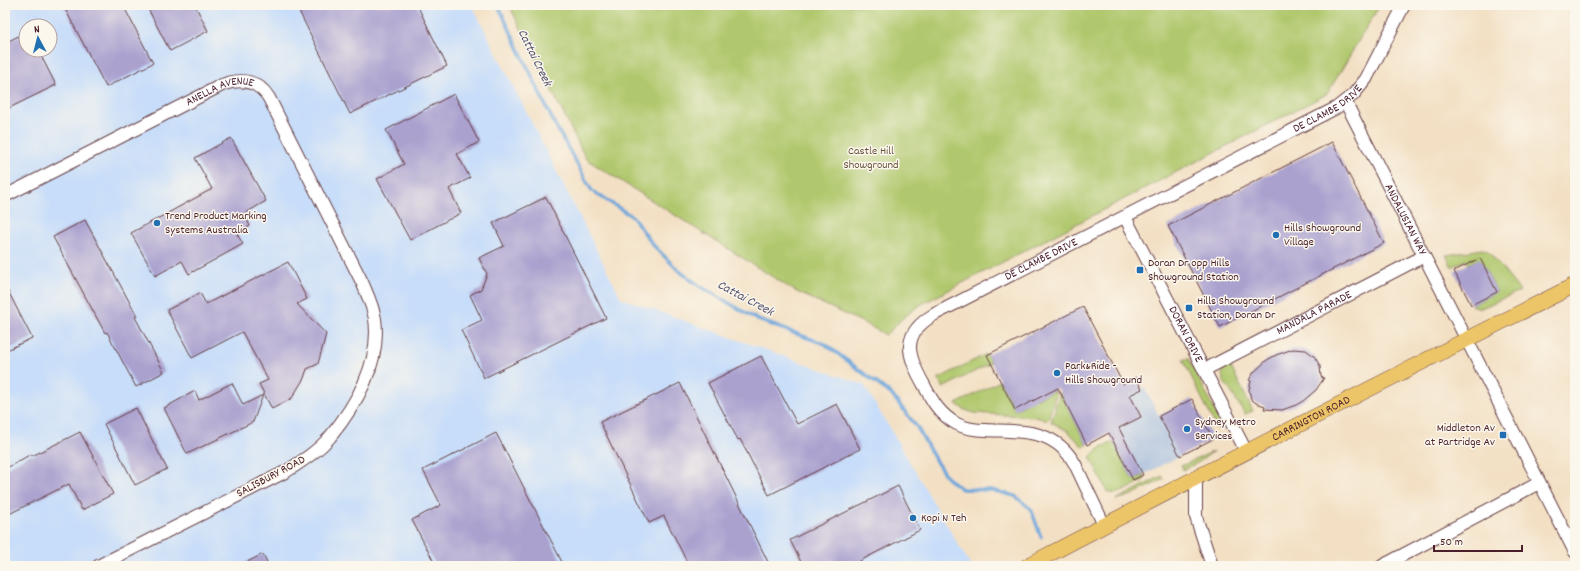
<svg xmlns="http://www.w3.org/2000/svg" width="1580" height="571" viewBox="0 0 1580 571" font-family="Dekko,sans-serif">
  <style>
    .built { fill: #c7ddf9; fill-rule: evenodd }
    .industrial { fill: #b5c6de }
    .green { fill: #b0c86d; stroke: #7d744c }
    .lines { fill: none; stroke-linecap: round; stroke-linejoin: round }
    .stream { stroke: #6aa4da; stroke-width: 3.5 }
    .building { fill: #aaa1cf }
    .minor-casing { stroke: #633c42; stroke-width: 14 }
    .major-casing { stroke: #633c42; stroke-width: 16 }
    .minor { stroke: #fff; stroke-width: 12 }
    .major { stroke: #edc569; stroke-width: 15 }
    .poi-dot { fill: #1f6fb2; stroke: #fbf7ec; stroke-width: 1.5 }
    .labels { text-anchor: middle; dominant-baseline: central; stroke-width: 3; stroke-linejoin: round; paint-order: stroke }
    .street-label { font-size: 12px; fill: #4a1f2b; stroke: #fbf7ec }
    .park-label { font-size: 12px; fill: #69523f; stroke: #fbf7ec }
    .poi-label { font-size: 12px; fill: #4a1f2b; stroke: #fbf7ec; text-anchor: start }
    .water-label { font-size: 13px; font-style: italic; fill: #575471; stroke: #fbf7ec }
  </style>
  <rect width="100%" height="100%" fill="#fbf7ec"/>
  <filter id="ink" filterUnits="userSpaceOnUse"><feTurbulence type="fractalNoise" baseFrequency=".025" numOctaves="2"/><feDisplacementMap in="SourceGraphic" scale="8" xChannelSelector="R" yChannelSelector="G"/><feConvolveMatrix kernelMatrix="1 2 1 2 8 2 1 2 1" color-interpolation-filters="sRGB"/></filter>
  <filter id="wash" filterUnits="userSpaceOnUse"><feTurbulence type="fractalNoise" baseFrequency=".012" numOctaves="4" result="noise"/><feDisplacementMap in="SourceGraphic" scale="16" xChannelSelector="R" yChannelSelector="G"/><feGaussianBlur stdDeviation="0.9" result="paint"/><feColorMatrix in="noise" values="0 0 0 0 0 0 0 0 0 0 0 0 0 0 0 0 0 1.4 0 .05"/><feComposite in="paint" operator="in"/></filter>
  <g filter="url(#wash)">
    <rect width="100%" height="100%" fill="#f3e0c4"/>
    <!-- built -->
    <path class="built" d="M 5,5 L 472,5 L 621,298 L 864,385 L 971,566 L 5,566 ZM 26,26 L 50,26 L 50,50 L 26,50 Z"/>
    <!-- industrial -->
    <polygon class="industrial" points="1144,387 1159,416 1192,399 1213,439 1133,480 1109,433 1141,417 1130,395"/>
    <!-- green -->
    <g class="green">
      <polygon points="509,5 1380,5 1327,94 920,305 903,318 886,335 864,323 795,291 586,159"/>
      <polygon points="1482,249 1488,251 1520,291 1481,308 1471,305 1497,292 1480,259 1469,264 1466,260 1452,267 1446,255"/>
      <polygon points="986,354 991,363 943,388 938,379"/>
      <polygon points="1188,358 1220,421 1221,427 1217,429 1183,360"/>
      <path d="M 1230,365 L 1253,411 L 1245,414 C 1241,408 1237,401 1233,395 C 1228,386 1213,373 1230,365 Z"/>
      <polygon points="1000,381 1015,410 1054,390 1056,394 1048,420 1035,417 974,413 965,410 956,404"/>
      <polygon points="1060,392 1087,445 1083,447 1068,431 1051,422"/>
      <path d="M 1112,443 L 1114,443 L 1133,480 L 1143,475 L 1145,479 C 1136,484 1117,499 1107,491 L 1090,457 L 1101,447 Z"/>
      <polygon points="1214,451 1199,462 1183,470 1181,466"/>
      <polygon points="1162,476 1164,479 1132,495 1116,500"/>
    </g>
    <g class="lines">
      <!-- stream -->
      <polyline class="stream" points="498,5 554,123 592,191 633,217 653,245 678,270 698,285 758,320 825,344 891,394 917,427 937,463 948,479 962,489 991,490 1015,496 1031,509 1041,537"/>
    </g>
    <g id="blocks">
      <!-- building -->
      <g class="building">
        <polygon points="63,5 123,5 153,63 106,87"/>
        <polygon points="146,5 195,5 208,31 170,51"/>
        <polygon points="296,5 417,5 447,66 350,114"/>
        <polygon points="26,32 26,50 38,50 56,85 5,110 5,43"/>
        <polygon points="454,94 479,142 457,154 470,178 449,189 461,213 410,240 377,179 404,164 386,130"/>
        <polygon points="231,138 266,201 244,214 250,226 237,234 243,244 189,274 182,261 155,276 131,233 212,189 195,158"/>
        <polygon points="1332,142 1384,243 1220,327 1168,226"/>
        <polygon points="546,197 606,318 484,378 461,330 482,320 470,295 481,289 487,274 479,258 504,246 493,223"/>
        <polygon points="85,220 137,316 135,317 164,372 136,387 107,332 105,333 53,237"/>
        <polygon points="1480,258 1497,292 1471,305 1454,271"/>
        <polygon points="288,262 307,299 297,304 326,334 318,364 307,369 304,378 292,398 272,409 259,384 268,380 242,332 192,358 167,310 200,293 206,304"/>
        <polygon points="5,285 32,338 5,351"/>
        <polygon points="1083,307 1123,384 1136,377 1142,389 1130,395 1141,417 1119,428 1143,475 1133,480 1109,433 1087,445 1058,388 1015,410 987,355"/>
        <polygon points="1293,349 1306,350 1314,356 1320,366 1321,377 1324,378 1316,390 1303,401 1296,405 1282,410 1264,409 1265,406 1256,403 1251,399 1249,390 1251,381 1249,380 1254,372 1267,360 1276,355"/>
        <polygon points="761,356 797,424 837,404 860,449 769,495 740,439 738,440 708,383"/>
        <polygon points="232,383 243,405 263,395 253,422 187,454 164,408 195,391 199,400"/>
        <polygon points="680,383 770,566 689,566 664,516 649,523 600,422"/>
        <polygon points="1192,399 1213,439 1180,456 1159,416"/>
        <polygon points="136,408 167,469 135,485 104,424"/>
        <polygon points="80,432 113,494 82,510 69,484 5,516 5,469 31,454 32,456"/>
        <polygon points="496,433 564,566 436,566 412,520 441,505 423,470"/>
        <polygon points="898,486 920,530 850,566 803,566 790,540"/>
        <polygon points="263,554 269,566 239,566"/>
      </g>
    </g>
  </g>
  <g filter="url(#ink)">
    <use href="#blocks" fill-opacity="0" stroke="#633c42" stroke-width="1"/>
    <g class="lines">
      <!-- minor casing -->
      <g class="minor-casing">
        <g id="minor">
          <path id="s1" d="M 1345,101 L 1575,552"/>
          <path id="s2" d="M 5,196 L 222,85 C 241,78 258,80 269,98 L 362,282 C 367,294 373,306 375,319 C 381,362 356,405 330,437 C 318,451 302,461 287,471 L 98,566"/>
          <path id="s3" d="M 1125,217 L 1246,451"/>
          <path id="s4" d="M 1204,370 L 1424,256"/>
          <polyline points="1196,478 1196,517 1212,566"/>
          <path id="s5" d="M 1104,525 L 1075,464 C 1054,428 1023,432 986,430 C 976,430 966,429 957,424 C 940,415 932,401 924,385 C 907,355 900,334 935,314 L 1336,108 L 1353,95 L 1366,79 L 1404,5"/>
          <polyline points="1382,566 1539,483"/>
        </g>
      </g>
      <!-- major casing -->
      <g class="major-casing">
        <g id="major">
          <path id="s6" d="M 1027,566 C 1209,470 1392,377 1575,285"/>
        </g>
      </g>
      <!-- minor -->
      <use href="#minor" class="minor"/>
      <!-- major -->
      <use href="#major" class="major"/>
    </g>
  </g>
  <!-- markers -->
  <g class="poi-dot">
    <circle cx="157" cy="223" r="4"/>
    <circle cx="1276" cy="235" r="4"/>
    <rect x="1136" y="266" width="8" height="8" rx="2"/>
    <rect x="1185" y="304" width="8" height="8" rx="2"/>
    <circle cx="1057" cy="373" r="4"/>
    <circle cx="1187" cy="429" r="4"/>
    <rect x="1499" y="431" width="8" height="8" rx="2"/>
    <circle cx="913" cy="518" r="4"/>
  </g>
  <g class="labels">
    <!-- street labels -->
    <g class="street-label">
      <text stroke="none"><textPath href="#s2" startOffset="240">ANELLA AVENUE</textPath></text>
      <text stroke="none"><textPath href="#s5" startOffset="778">DE CLAMBE DRIVE</textPath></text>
      <text stroke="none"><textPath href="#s1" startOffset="133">ANDALUSIAN WAY</textPath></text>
      <text stroke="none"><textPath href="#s5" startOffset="454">DE CLAMBE DRIVE</textPath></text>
      <text stroke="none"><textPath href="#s4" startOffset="124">MANDALA PARADE</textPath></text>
      <text stroke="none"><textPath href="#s3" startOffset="132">DORAN DRIVE</textPath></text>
      <text stroke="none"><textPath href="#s6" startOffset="320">CARRINGTON ROAD</textPath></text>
      <text transform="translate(271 477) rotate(-28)">SALISBURY ROAD</text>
    </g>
    <!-- park labels -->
    <g class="park-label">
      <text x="871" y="151">Castle Hill<tspan x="871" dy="14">Showground</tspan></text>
    </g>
    <!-- poi labels -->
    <g class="poi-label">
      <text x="165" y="216">Trend Product Marking<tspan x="165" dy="14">Systems Australia</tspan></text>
      <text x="1284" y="228">Hills Showground<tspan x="1284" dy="14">Village</tspan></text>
      <text x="1148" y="263">Doran Dr opp Hills<tspan x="1148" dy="14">Showground Station</tspan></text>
      <text x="1197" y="301">Hills Showground<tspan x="1197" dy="14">Station, Doran Dr</tspan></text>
      <text x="1065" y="366">Park&amp;Ride -<tspan x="1065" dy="14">Hills Showground</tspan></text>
      <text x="1195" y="422">Sydney Metro<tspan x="1195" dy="14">Services</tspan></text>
      <text x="1495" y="428" text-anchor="end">Middleton Av<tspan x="1495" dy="14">at Partridge Av</tspan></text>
      <text x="921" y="518">Kopi N Teh</text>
    </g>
    <!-- water labels -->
    <g class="water-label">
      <text transform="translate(534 58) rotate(64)">Cattai Creek</text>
      <text transform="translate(745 299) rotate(28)">Cattai Creek</text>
    </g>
  </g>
  <!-- margin -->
  <rect width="1580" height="571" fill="none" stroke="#fbf7ec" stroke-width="20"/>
  <!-- north arrow -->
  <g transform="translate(38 38) rotate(353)"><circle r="19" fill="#fbf7ec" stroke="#b4a19f"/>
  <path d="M0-3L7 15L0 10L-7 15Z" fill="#1f6fb2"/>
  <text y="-6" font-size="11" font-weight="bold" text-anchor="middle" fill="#4a1f2b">N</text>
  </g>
  <!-- scale -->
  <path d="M1434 545v6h88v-6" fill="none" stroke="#4a1f2b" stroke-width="2"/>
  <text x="1440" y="545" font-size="12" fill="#4a1f2b" stroke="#fbf7ec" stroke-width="3" paint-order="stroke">50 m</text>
</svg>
